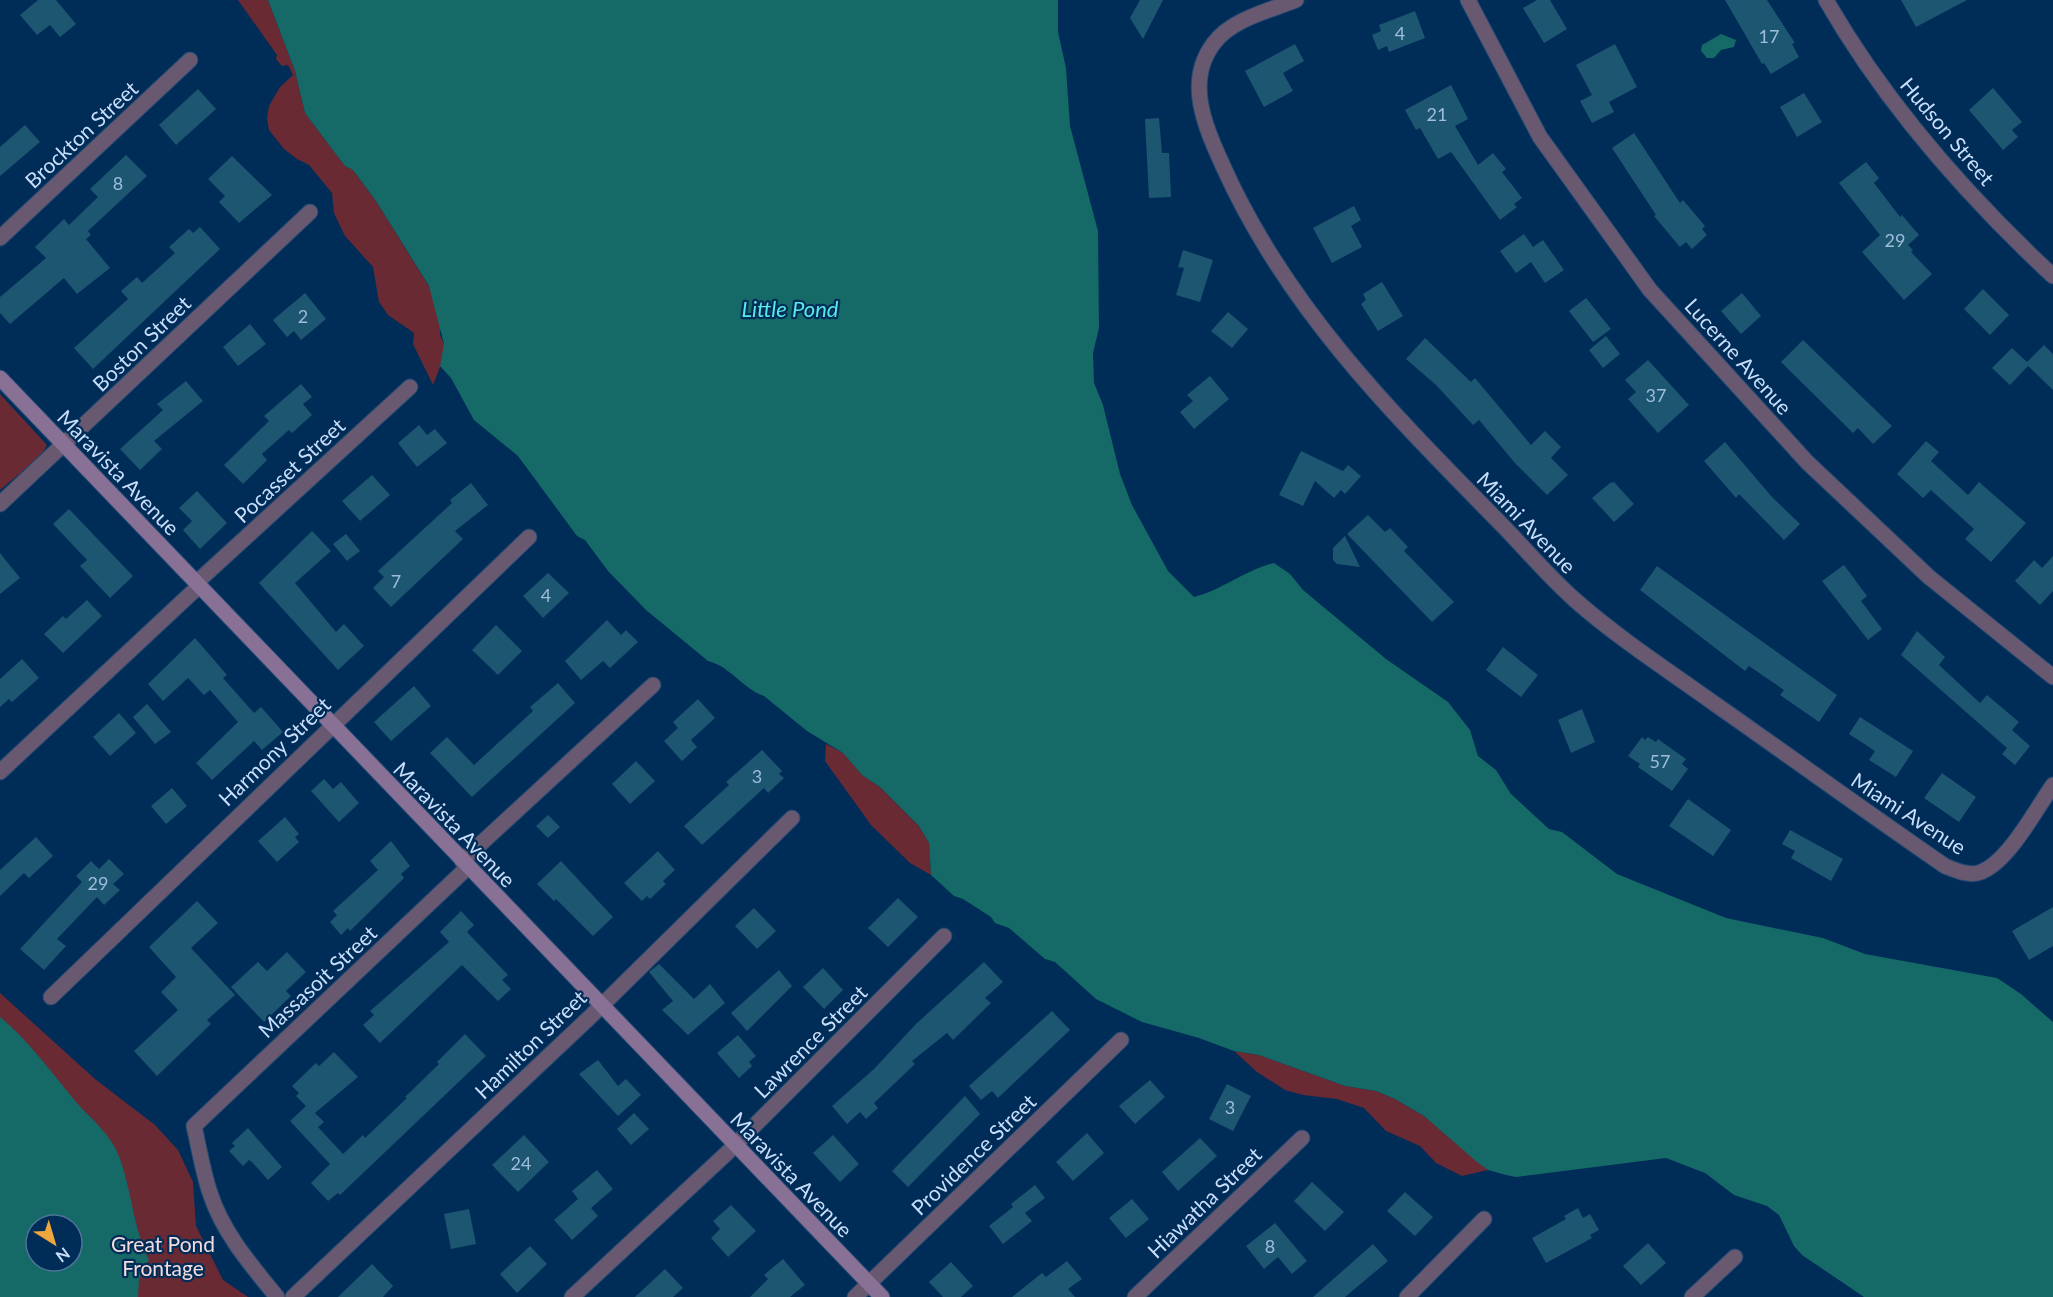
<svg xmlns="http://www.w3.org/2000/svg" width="2053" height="1297" viewBox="0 0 2053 1297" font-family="Lato,sans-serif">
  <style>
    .green { fill: #692a34 }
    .water { fill: #156967; fill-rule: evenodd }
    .building { fill: #1d5671 }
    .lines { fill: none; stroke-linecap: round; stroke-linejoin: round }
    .street-casing { stroke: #204972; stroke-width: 17 }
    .secondary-casing { stroke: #204972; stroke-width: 17 }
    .street { stroke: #685970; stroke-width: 15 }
    .secondary { stroke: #897196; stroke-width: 15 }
    .labels { text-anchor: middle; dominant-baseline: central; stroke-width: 4.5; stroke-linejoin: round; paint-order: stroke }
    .number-label { font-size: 18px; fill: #9dbdd8 }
    .street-label { font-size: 21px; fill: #c8dffb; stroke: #002c58 }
    .park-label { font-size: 21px; fill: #f3dcde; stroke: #002c58 }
    .water-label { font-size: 22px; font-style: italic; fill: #57eae7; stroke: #002c58 }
  </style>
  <rect width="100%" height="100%" fill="#002c58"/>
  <!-- green -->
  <g class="green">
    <polygon points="238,0 268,0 295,71 305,113 338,157 345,166 353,170 376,201 433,293 440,319 440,335 444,344 444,357 433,385 413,344 414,333 388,315 379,302 373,267 345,236 334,213 332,193 309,165 297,159 284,149 269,130 267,118 269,106 280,87 293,75 288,65 282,66 276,59 277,55"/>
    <polygon points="0,394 47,445 41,456 0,490"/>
    <polygon points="826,744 843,753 862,775 880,787 919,826 929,843 931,875 910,863 871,825 825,761"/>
    <polygon points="0,993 95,1079 155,1125 178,1150 193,1182 196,1226 223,1280 248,1297 124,1297 0,1054"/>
    <polygon points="1234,1051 1259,1055 1345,1086 1376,1091 1395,1099 1424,1116 1488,1170 1462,1176 1436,1163 1420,1146 1386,1131 1364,1108 1337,1099 1303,1095 1285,1090 1257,1072"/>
  </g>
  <!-- water -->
  <g class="water">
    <path d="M 268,0 L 1058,0 L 1058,32 L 1066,68 L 1070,126 L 1098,231 L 1099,328 L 1093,353 L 1094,383 L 1103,405 L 1120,474 L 1132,505 L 1168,571 L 1194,597 C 1222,590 1245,570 1274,563 L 1290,574 L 1303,590 L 1386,659 L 1448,702 L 1470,730 L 1478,756 L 1496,770 L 1511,794 L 1549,829 L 1562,832 L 1617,874 L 1726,918 L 1823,938 L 1865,954 L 1997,978 L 2021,994 L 2053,1022 L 2053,1297 L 1864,1297 L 1802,1255 L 1794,1246 L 1779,1215 L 1767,1206 L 1734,1195 L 1705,1173 L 1666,1158 L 1516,1177 L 1506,1175 L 1488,1170 L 1477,1162 L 1424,1116 L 1395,1099 L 1376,1091 L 1345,1086 L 1259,1055 L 1234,1051 L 1199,1038 L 1142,1022 L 1096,999 L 1055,962 L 1045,959 L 1009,928 L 995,923 L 991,917 L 963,899 L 954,896 L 931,875 L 929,843 L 919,826 L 880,787 L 862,775 L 843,753 L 807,731 L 764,696 C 743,689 730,666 708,661 L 646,610 L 608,571 L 585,540 L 577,536 L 518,456 L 474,420 L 451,378 L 440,366 L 444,344 L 429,286 L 376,201 L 353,170 L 345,166 L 338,157 L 305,113 L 295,71 Z"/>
    <polygon points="1721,34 1736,40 1734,47 1721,50 1714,58 1707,58 1701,51 1702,45"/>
    <path d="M 0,1017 C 30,1042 51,1072 76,1102 C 92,1120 112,1135 120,1159 C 132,1192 133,1228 149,1260 L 139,1279 L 138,1297 L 0,1297 ZM 36,1225 L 72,1225 L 72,1261 L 36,1261 Z"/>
  </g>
  <!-- building -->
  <g class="building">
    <polygon points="38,0 56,0 76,24 60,37 50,25 37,35 20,15"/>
    <polygon points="1140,0 1163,0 1143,39 1130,18"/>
    <polygon points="1537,0 1550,0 1567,29 1544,43 1523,8"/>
    <polygon points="1725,0 1767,0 1795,43 1792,44 1799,57 1771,74 1764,63 1762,64"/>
    <polygon points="1901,0 1967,0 1916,27"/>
    <polygon points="1415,11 1425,38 1389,52 1387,46 1378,50 1372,35 1381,31 1379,25"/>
    <polygon points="1295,44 1304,61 1283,73 1293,91 1264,107 1245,71"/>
    <polygon points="1615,44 1637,87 1609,102 1614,112 1592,123 1580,101 1592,95 1576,65"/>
    <polygon points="1451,85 1468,119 1455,126 1478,165 1493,153 1506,169 1502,172 1522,198 1514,204 1517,207 1500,220 1451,152 1438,159 1420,128 1416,130 1405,110"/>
    <polygon points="1993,88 2022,122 2012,130 2018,137 2003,150 1969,110"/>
    <polygon points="198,89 216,109 176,145 159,125"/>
    <polygon points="1804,93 1822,122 1797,137 1780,107"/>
    <polygon points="1159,118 1162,153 1169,153 1171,197 1149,198 1145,119"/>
    <polygon points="25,125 40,142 0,176 0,147"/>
    <polygon points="1634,133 1680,203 1683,200 1705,226 1702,229 1707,235 1692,249 1686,242 1680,247 1654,216 1656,215 1612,148"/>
    <polygon points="126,155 147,176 88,231 91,235 86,239 110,268 77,294 64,278 10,324 0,313 0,297 46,258 35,247 64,219 69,225 98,197 90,189"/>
    <polygon points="232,156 272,195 239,223 219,202 225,196 208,179"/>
    <polygon points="1866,162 1879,178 1874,183 1900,217 1902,215 1919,235 1908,245 1913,250 1911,252 1932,274 1904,300 1862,252 1880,235 1839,183"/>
    <polygon points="1354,206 1361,220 1351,226 1362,247 1332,263 1313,228"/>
    <polygon points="200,227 220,249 93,369 74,348 128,299 121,291 137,277 142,283 175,253 169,247 189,229 193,233"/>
    <polygon points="1524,234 1533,247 1543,240 1564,270 1545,283 1531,262 1516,273 1500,251"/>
    <polygon points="1183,250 1213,260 1200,302 1176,295 1184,268 1178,267"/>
    <polygon points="1382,282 1403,316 1378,331 1361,304 1366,300 1363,294"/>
    <polygon points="1983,289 2009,315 1990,335 1964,309"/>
    <polygon points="305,293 326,319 301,340 294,331 287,337 273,320"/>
    <polygon points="1742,293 1761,316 1741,334 1721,311"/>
    <polygon points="1586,298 1611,329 1593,342 1569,311"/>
    <polygon points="1228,312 1248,329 1232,348 1211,331"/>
    <polygon points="250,324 266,344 238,366 223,347"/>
    <polygon points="1606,336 1620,354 1603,368 1589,350"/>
    <polygon points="1425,338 1471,382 1475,378 1531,445 1545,431 1561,447 1551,458 1568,475 1547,495 1514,462 1479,420 1473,425 1436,385 1406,359"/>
    <polygon points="1803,340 1892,426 1873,444 1858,428 1853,433 1781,362"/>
    <polygon points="2044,345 2053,354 2053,390 2028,366 2010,385 1992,368 2012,348 2027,362"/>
    <polygon points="1648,360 1689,405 1658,433 1628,399 1636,392 1625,380"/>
    <polygon points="1210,376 1229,399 1194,429 1180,412 1193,401 1187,395"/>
    <polygon points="186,381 203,401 154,441 162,449 140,470 120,449 163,410 157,404"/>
    <polygon points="301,384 312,397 303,404 312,415 292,433 289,430 262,454 267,460 243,484 224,465 269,421 264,416"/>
    <polygon points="419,425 427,435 435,429 447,443 417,467 398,443"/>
    <polygon points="1926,441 1939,452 1931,461 1968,495 1979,482 2026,523 1991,562 1965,539 1974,529 1931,490 1923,498 1897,474"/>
    <polygon points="1725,442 1772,497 1800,524 1784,540 1739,494 1736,498 1704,461"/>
    <polygon points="1301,451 1343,471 1348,465 1361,476 1345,494 1341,490 1334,498 1315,481 1303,506 1279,495"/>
    <polygon points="372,475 390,495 360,521 342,501"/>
    <polygon points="1614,482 1634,504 1614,522 1592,498 1610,483"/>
    <polygon points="471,483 488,505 455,531 463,539 391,607 373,588 384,577 378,571 452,503 450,500"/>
    <polygon points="197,491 227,523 200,549 183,530 192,521 179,508"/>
    <polygon points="69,509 133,576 110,598 80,566 87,560 53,524"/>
    <polygon points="1368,515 1385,532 1390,528 1408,547 1404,551 1454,602 1432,622 1347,534"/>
    <polygon points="312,531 331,551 295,583 336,632 344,624 364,646 338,670 259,583"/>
    <polygon points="346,534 360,551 347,561 333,544"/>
    <polygon points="1345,536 1360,567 1337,564 1333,560 1333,548"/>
    <polygon points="0,553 20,578 0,594"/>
    <polygon points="2053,556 2053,591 2040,605 2015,581 2034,560 2042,568"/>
    <polygon points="1844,565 1867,596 1861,601 1882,629 1868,640 1822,581"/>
    <polygon points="1657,566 1837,695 1819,722 1780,695 1784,690 1749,666 1745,671 1640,590"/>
    <polygon points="548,573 569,593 543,618 523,596"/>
    <polygon points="87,600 102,616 63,653 44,634 63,616 66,619"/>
    <polygon points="607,620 621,635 626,630 638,642 610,668 603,661 581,680 565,661"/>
    <polygon points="496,625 522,651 498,675 472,650"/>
    <polygon points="1917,631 1945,657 1939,665 1980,703 1987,695 2019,722 2012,730 2030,746 2015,765 2002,754 2007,748 1901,655"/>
    <polygon points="195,638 227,675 223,678 254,713 261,707 283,732 262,750 254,741 212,780 196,763 238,722 210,690 204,695 188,678 163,701 148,684"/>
    <polygon points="1503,647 1538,675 1521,697 1486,670"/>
    <polygon points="22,659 39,678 12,702 9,699 0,707 0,679"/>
    <polygon points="558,683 575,703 472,797 430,753 447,737 474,765 533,711 530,707"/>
    <polygon points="414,686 431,706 391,741 374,722"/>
    <polygon points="698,699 715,718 691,740 697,747 682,761 664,741 678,728 673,722"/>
    <polygon points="147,704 171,732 155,744 133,717"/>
    <polygon points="1582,709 1595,742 1571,753 1558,720"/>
    <polygon points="119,713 136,733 110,756 93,737"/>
    <polygon points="1860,717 1913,751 1896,777 1869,760 1875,751 1849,734"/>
    <polygon points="1642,737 1645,740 1648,737 1656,742 1658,739 1686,759 1682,764 1688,769 1672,791 1638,767 1640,764 1628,756"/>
    <polygon points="762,750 782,771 779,774 784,778 768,793 764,788 702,845 684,826 729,785 726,782"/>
    <polygon points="636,761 655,781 630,804 612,784"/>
    <polygon points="1942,773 1976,797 1959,822 1924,798"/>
    <polygon points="324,779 333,789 341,782 359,803 339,822 311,791"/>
    <polygon points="172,788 187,806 166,824 151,806"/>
    <polygon points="1688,799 1731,830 1713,856 1669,826"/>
    <polygon points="548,815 560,827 548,838 536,826"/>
    <polygon points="285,817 299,834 295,837 299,842 277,862 258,841"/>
    <polygon points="1790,830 1843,859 1831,881 1791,858 1795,851 1782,844"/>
    <polygon points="36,837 53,856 29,878 24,873 0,896 0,870"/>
    <polygon points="391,841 410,866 401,874 404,878 350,931 348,928 341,935 330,922 337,915 333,911 378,870 370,861"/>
    <polygon points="658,851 675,870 663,881 666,884 650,899 647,896 642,901 624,883"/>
    <polygon points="109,859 124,874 113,884 120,890 104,905 97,897 57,939 66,946 44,970 20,949 82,882 76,876 91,861 99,869"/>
    <polygon points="561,861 613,917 593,936 556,899 554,901 537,884"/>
    <polygon points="898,898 918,917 888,947 868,928"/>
    <polygon points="197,901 218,923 191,948 235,995 207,1020 211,1024 157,1076 134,1051 178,1010 161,992 176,977 149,947"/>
    <polygon points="2053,907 2053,946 2029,960 2012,931"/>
    <polygon points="754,908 776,931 757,949 735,926"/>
    <polygon points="461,911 474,925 467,932 508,975 502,980 511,989 498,1001 462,965 380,1043 363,1025 374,1015 370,1011 449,942 440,932"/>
    <polygon points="287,952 306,972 286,991 291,996 264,1022 231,987 258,962 267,971"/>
    <polygon points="984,962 1003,982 985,998 991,1003 953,1040 947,1033 912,1061 915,1064 874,1103 878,1108 866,1119 860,1112 847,1124 832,1106 874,1069 916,1024"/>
    <polygon points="659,964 694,999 710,984 725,1003 688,1035 662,1010 673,1001 649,972"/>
    <polygon points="823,968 843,990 824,1009 803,987"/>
    <polygon points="779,970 792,986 747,1031 731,1013"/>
    <polygon points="1052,1011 1070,1030 998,1098 992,1091 981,1100 969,1086"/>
    <polygon points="465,1034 486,1056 340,1195 338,1193 328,1201 311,1183 330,1164 290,1121 306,1106 296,1096 299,1093 292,1086 316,1063 319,1066 334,1052 358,1077 315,1113 324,1122 318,1127 343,1154 363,1135 365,1138 407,1098 405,1097 439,1064 437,1062"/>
    <polygon points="738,1035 756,1056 749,1062 752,1066 739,1078 717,1053"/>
    <polygon points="598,1060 618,1086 626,1079 641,1095 618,1116 579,1074"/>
    <polygon points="1150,1080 1165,1097 1135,1124 1119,1106"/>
    <polygon points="1227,1084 1251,1096 1233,1131 1209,1119"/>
    <polygon points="965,1096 980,1114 908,1187 892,1171"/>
    <polygon points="634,1113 649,1129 631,1145 617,1129"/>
    <polygon points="248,1128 282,1167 268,1180 253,1163 249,1160 243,1166 229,1151 235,1146 232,1143"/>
    <polygon points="1087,1133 1104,1153 1073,1181 1056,1162"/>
    <polygon points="524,1135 549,1162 518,1192 492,1165"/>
    <polygon points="833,1135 859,1164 840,1182 813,1153"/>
    <polygon points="1200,1138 1217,1156 1178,1191 1162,1172"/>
    <polygon points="597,1170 613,1189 591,1208 598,1216 572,1240 554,1220 578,1199 572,1191"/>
    <polygon points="1312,1182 1344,1212 1325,1231 1294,1201"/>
    <polygon points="1035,1185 1045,1198 1025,1213 1032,1221 1003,1244 989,1226 1013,1207 1011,1204"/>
    <polygon points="1405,1192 1433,1217 1415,1236 1387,1211"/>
    <polygon points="1132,1199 1149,1219 1126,1238 1109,1218"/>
    <polygon points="731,1205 756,1231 728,1257 711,1238 720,1229 713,1221"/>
    <polygon points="1578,1208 1583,1218 1590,1214 1599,1230 1590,1235 1592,1238 1546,1263 1532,1238 1566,1219 1564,1216"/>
    <polygon points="469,1209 476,1244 451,1249 444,1214"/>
    <polygon points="1275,1223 1307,1261 1292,1274 1278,1257 1264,1269 1246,1246"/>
    <polygon points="1648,1243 1666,1263 1641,1285 1623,1266"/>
    <polygon points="1373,1244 1388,1261 1345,1297 1313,1297"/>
    <polygon points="530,1246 547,1264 517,1293 500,1274"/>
    <polygon points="783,1259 805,1285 790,1297 750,1297 768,1279 764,1275"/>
    <polygon points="1067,1261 1082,1279 1068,1289 1075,1297 1012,1297 1042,1273 1046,1277"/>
    <polygon points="951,1262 973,1286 961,1297 943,1297 929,1282"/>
    <polygon points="372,1264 393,1286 383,1297 338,1297"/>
    <polygon points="665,1269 683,1288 673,1297 635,1297"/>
  </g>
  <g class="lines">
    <!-- street casing -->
    <g class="street-casing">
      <g id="street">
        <path d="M 1296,0 C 1269,11 1232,19 1214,43 C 1184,82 1206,128 1223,166 C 1288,311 1396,417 1505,528 C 1528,552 1550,578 1575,600 C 1618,638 1669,671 1715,704 C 1792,758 1868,813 1945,866 C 1955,870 1970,877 1981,872 C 2009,861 2036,809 2053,785"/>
        <polyline points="1468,0 1540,137 1650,290 1807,462 1929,577 2053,677"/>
        <path d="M 1826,0 C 1885,103 1966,195 2053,276"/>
        <polyline points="0,238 190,60"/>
        <polyline points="0,504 310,212"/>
        <polyline points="196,583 410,387"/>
        <polyline points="0,772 199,586"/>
        <polyline points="462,861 653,685"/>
        <polyline points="51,997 529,537"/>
        <path d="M 277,1297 C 251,1265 223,1233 210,1193 C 203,1172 199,1148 194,1126 L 468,867"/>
        <polyline points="293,1297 590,1017 792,818"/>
        <polyline points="572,1297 727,1153 944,936"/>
        <polyline points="855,1297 1121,1040"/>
        <polyline points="1135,1297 1302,1138"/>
        <polyline points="1407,1297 1484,1219"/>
        <polyline points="1692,1297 1735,1257"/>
      </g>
    </g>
    <!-- secondary casing -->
    <g class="secondary-casing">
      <polyline id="secondary" points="0,378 882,1297"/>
    </g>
    <!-- street -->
    <use href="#street" class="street"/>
    <!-- secondary -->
    <use href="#secondary" class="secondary"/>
  </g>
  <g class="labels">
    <!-- number labels -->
    <g class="number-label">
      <text x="1400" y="33">4</text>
      <text x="1769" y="36">17</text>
      <text x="1437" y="114">21</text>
      <text x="118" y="183">8</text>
      <text x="1895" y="240">29</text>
      <text x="303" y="316">2</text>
      <text x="1656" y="395">37</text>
      <text x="396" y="581">7</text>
      <text x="546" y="595">4</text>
      <text x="1660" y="761">57</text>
      <text x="757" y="776">3</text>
      <text x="98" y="883">29</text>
      <text x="1230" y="1107">3</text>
      <text x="521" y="1163">24</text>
      <text x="1270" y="1246">8</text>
    </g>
    <!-- street labels -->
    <g class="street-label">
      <text transform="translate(1948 131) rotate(50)">Hudson Street</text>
      <text transform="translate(81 134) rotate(-43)">Brockton Street</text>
      <text transform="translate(141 343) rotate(-44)">Boston Street</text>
      <text transform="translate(1739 356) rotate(48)">Lucerne Avenue</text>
      <text transform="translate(289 470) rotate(-43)">Pocasset Street</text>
      <text transform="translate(119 472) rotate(46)">Maravista Avenue</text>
      <text transform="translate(1527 522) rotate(46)">Miami Avenue</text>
      <text transform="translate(274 751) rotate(-44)">Harmony Street</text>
      <text transform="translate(1909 813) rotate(33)">Miami Avenue</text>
      <text transform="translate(455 824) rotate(46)">Maravista Avenue</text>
      <text transform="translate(317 981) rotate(-43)">Massasoit Street</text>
      <text transform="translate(810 1041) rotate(-45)">Lawrence Street</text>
      <text transform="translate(530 1044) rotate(-44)">Hamilton Street</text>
      <text transform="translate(973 1154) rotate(-44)">Providence Street</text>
      <text transform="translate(792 1174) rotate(46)">Maravista Avenue</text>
      <text transform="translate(1204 1202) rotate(-44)">Hiawatha Street</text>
    </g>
    <!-- park labels -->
    <g class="park-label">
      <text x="163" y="1243">Great Pond<tspan x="163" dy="24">Frontage</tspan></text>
    </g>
    <!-- water labels -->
    <g class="water-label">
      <text x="790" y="308">Little Pond</text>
    </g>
  </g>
  <!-- north arrow -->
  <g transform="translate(54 1243) rotate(143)"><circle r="28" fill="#002c58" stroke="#507499" stroke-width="1.5"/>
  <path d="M0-4.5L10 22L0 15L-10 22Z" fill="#eea73d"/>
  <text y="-9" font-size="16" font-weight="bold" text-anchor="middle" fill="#c8dffb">N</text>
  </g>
</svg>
